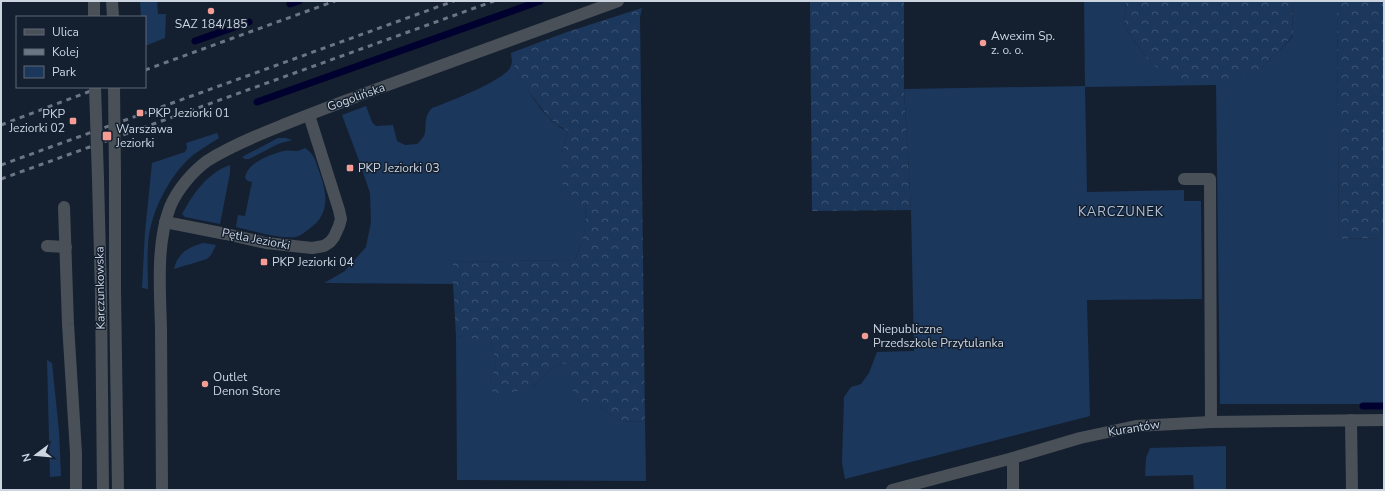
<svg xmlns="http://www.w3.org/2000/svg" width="1385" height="491" viewBox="0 0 1385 491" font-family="'Nunito Sans',sans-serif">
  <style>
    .green { fill: #1c375c }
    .forest { fill: url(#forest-crowns) }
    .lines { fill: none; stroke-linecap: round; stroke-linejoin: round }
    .stream { stroke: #00012e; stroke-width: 7 }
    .minor { stroke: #4a5058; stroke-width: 12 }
    .rail { stroke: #6b7583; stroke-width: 3; stroke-dasharray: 5 5; stroke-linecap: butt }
    .minor-bridge { stroke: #4a5058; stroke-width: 12 }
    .poi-dot { fill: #f59c95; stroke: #142030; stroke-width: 1.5 }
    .labels { text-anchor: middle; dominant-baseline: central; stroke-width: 3; stroke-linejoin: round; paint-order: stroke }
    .poi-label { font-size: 12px; fill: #ccd4e0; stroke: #142030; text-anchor: start }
    .street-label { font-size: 12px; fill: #ccd4e0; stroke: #142030 }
    .neighbourhood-label { font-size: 13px; letter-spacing: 1px; fill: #b2c2d7; stroke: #142030 }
  </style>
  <defs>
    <pattern id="forest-crowns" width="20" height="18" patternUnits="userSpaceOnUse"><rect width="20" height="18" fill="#1c375c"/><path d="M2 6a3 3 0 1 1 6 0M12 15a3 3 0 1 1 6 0" fill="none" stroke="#3c5373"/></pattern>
  </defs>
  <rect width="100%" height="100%" fill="#142030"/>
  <!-- green -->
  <g class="green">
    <polygon points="140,1 157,1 158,14 166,14 165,38 145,46 145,17 141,17"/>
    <polygon points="1084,1 1126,1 1124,26 1151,64 1261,68 1277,53 1293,36 1292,1 1337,1 1339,239 1384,238 1384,404 1220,404 1216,85 1085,87 1087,192 1184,190 1184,201 1201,201 1202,299 1087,300 1090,416 845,479 842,463 844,397 851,387 861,384 869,373 877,352 914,351 911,210 904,89 1085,86"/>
    <path d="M 512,62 C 522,81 540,113 557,125 C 560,128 564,129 568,131 L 562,153 L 585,205 L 586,224 L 583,239 L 575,260 L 454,262 L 453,284 L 324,283 L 345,271 L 366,247 L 371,222 L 370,193 L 361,166 L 342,115 L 366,106 L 372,122 L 376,126 L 393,125 L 397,141 L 405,145 L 417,144 C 420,141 422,139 424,136 C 428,125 422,119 432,108 C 448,102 501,82 510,68 C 511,67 511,64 512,62 Z"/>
    <path d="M 217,133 L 219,138 C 210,144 201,149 193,155 C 169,175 149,215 148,246 C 147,260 148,275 148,289 L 142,288 L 145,232 L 152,163 L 185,152 L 187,148 L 186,143 Z"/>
    <polygon points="278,138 286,138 292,140 278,144 249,159 245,159 242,157"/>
    <path d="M 305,148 C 315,155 315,160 319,171 C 327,193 331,214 309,229 C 306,231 303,234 299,236 C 286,241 250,230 236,227 L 238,215 L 245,216 L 252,182 L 248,181 L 245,178 C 247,163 270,154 284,151 C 288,150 292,151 296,151 C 299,151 302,149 305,148 Z"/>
    <path d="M 230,165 L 230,173 L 220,224 L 185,217 L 182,214 C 193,194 207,173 230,165 Z"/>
    <path d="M 204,243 L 216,245 L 211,255 L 207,259 L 174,269 C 177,254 189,246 204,243 Z"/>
    <polygon points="456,336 491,340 496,363 490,383 533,387 556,365 571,363 572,378 604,410 622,421 645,422 646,481 457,480"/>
    <polygon points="47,360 52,363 59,431 61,476 50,477"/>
    <polygon points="1226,446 1226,490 1194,490 1193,475 1145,476 1146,458 1150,448"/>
  </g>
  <!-- forest -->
  <g class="forest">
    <polygon points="810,1 904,1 904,89 911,210 812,211"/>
    <polygon points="1126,1 1292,1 1293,35 1277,53 1261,68 1236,78 1181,80 1151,64 1124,26"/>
    <polygon points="1337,1 1384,1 1384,238 1339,239"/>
    <path d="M 642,8 L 640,17 L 645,422 L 622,421 L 604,410 L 595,402 L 578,402 L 573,393 L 570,363 L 556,365 L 533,387 L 494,397 L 490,383 L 496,363 L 491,341 L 456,336 L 453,284 L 453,262 L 575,260 C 584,238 587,228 585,205 L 563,196 L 562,153 L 568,131 L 557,125 L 548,117 L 526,88 L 512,62 L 511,53 L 567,32 Z"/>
  </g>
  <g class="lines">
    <!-- stream -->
    <g class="stream">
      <polyline points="290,4 299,1"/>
      <polyline points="195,41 249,22"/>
      <polyline points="257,102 540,1"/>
      <polyline points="1363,406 1384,406"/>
    </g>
    <!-- minor -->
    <g class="minor">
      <polyline points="94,1 94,17"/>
      <polyline points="112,1 113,17"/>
      <polyline points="115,174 115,291 118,490"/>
      <polyline points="98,179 101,294 103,490"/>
      <polyline points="1184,179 1210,179 1211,422"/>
      <polyline points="64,207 68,324 76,453 76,490"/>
      <polyline points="165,222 226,234 266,243 312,248 324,246 330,242 334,237 339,226 341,219 339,210 309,115"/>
      <polyline points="47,246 66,247"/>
      <polyline points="1351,420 1352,490"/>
      <polyline points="1013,458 1013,490"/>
      <path d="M 162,490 C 162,436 161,382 161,328 C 160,290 156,243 170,207 C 177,190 192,172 207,161 C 229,147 253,137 278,127 C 307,115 337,104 366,93 C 450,63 534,32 618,1"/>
      <polyline points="892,490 1013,458 1080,438 1136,426 1211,422 1384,420"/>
    </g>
    <!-- rail -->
    <g class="rail">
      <polyline points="145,70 335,1"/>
      <polyline points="1,125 101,87"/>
      <polyline points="1,165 454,1"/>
      <polyline points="1,179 494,1"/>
    </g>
    <!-- minor-bridge -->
    <g class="minor-bridge">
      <polyline points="95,87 98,179"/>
      <polyline points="114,87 115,174"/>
    </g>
  </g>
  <!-- markers -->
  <g class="poi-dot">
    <circle cx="211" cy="11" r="4"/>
    <circle cx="983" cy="43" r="4"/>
    <rect x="136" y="109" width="8" height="8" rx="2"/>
    <rect x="69" y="117" width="8" height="8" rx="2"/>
    <rect x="102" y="131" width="10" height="10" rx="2"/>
    <rect x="346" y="164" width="8" height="8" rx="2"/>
    <rect x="260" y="258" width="8" height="8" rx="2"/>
    <circle cx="865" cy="336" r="4"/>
    <circle cx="205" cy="384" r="4"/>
  </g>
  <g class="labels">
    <!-- poi labels -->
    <g class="poi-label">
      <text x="211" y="24" text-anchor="middle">SAZ 184/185</text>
      <text x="991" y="36">Awexim Sp.<tspan x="991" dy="14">z. o. o.</tspan></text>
      <text x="148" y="113">PKP Jeziorki 01</text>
      <text x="65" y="114" text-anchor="end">PKP<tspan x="65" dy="14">Jeziorki 02</tspan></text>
      <text x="116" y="129">Warszawa<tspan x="116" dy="14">Jeziorki</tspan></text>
      <text x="358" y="168">PKP Jeziorki 03</text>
      <text x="272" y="262">PKP Jeziorki 04</text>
      <text x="873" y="329">Niepubliczne<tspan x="873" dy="14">Przedszkole Przytulanka</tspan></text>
      <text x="213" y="377">Outlet<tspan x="213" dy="14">Denon Store</tspan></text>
    </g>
    <!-- street labels -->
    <g class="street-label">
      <text transform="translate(356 97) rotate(-20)">Gogolińska</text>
      <text transform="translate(256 239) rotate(11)">Pętla Jeziorki</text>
      <text transform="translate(100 288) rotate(-91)">Karczunkowska</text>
      <text transform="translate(1134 428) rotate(-9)">Kurantów</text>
    </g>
    <!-- neighbourhood labels -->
    <g class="neighbourhood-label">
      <text x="1121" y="212">KARCZUNEK</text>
    </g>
  </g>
  <!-- border -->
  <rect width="1385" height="491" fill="none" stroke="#ccd4e0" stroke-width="4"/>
  <!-- legend -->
  <rect x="16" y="16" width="130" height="72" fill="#142030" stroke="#5e6876"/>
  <rect x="24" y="29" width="20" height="6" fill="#4a5058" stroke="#5e6876"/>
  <text x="52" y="36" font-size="12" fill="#ccd4e0">Ulica</text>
  <rect x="24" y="49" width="20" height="6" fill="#6b7583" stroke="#5e6876"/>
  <text x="52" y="56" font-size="12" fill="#ccd4e0">Kolej</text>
  <rect x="24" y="66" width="20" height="12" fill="#1c375c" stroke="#5e6876"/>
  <text x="52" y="76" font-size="12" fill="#ccd4e0">Park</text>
  <!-- north arrow -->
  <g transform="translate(36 455) rotate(254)" stroke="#142030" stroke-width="3" paint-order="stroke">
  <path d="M0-3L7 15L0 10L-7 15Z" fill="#ccd4e0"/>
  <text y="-6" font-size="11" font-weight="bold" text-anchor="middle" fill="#ccd4e0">N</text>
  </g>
</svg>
